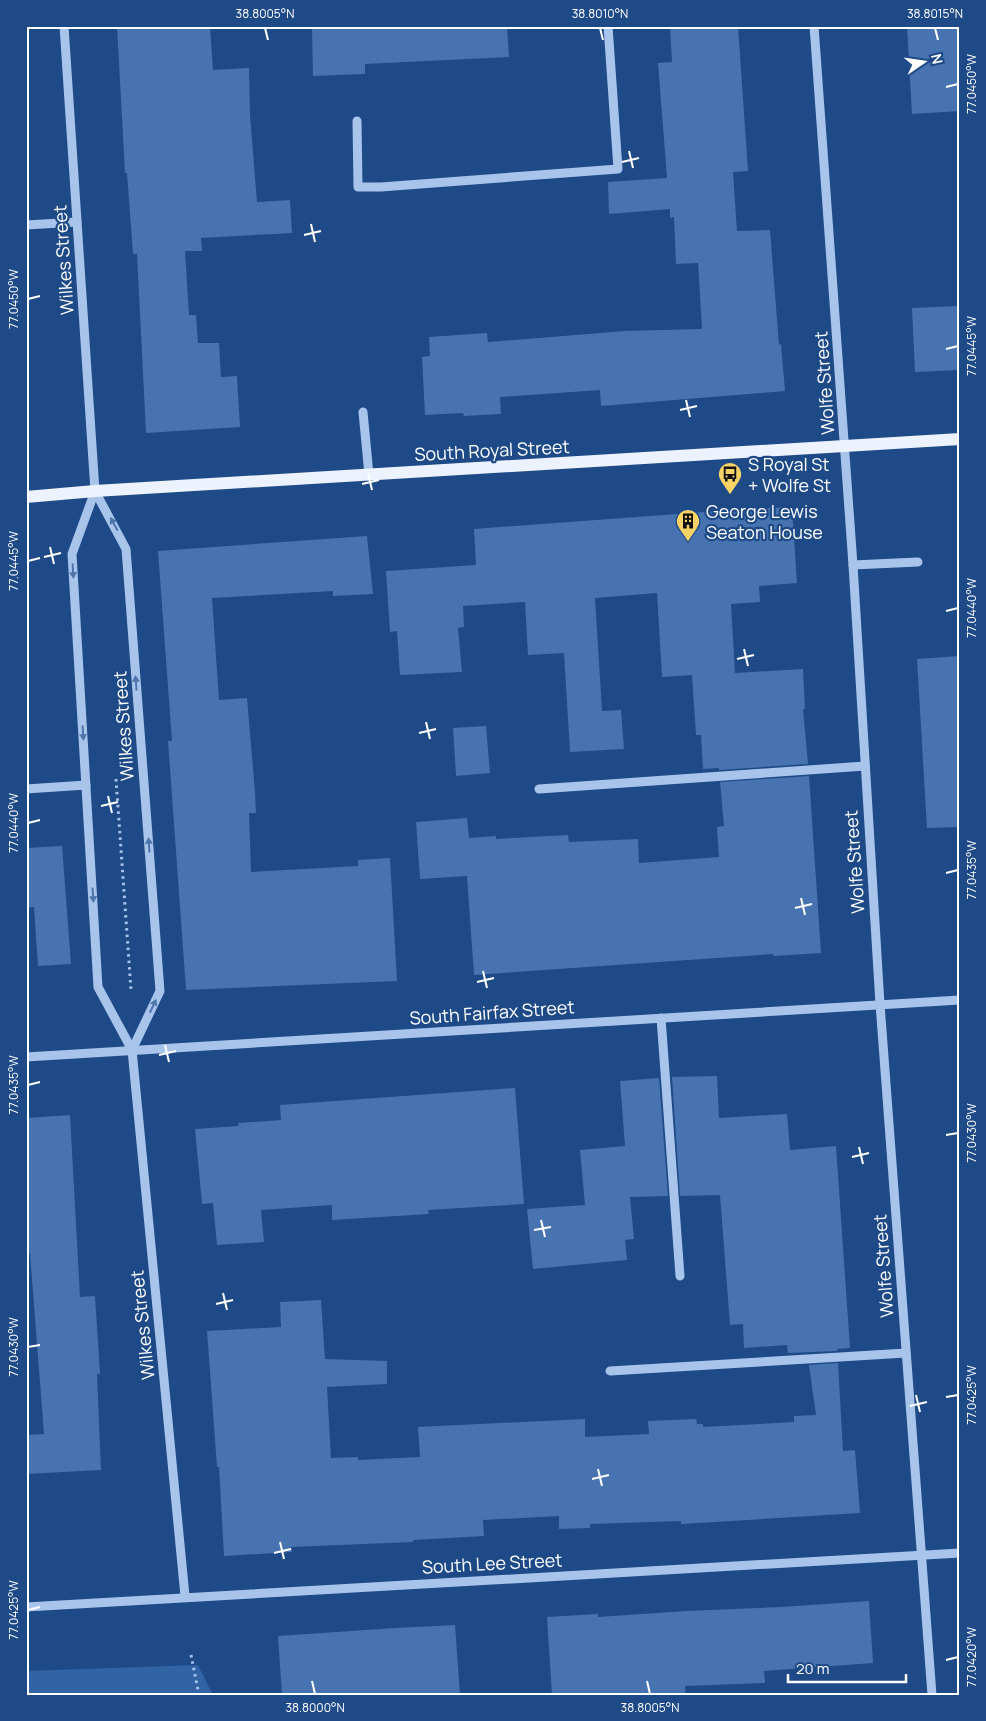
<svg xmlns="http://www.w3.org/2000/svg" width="986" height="1721" viewBox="0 0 986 1721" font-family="Manrope,sans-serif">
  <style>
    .green { fill: #3263a5 }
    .building { fill: #4773b0 }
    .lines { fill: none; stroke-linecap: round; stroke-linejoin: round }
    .path { stroke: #a8c4eb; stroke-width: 3; stroke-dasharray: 2.5 4; stroke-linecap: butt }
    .minor { stroke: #a8c4eb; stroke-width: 9 }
    .major { stroke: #ecf3fe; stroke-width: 12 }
    .oneway { fill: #4e75aa }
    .ticks { fill: none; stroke: #fff; stroke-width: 2 }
    .labels { text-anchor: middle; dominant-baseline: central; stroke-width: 4.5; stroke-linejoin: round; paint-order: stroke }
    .street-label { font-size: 18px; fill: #fff; stroke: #1e4a87 }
    .poi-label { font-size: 18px; fill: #fff; stroke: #1e4a87; text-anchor: start }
    .neatline { fill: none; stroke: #fff; stroke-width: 2 }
    .ticks-label { font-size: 12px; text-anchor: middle; fill: #fff }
  </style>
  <rect width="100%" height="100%" fill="#1e4a87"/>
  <!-- green -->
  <polygon class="green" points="198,1665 213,1695 26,1695 26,1671"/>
  <!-- building -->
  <g class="building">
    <polygon points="117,26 210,26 213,70 249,68 250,115 257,202 290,200 292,233 201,238 202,251 185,251 189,315 196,315 198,343 219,343 221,377 237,376 240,427 146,433 137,254 133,254 127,173 125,173"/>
    <polygon points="312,26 507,26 509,57 365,64 365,74 313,76"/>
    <polygon points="670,26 738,26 748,171 733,172 737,231 770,230 779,345 781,344 785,391 601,406 600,390 500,397 501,414 464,416 463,413 425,415 422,357 430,356 429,337 487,333 488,342 625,331 702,329 698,263 676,264 674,217 670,218 670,209 609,214 608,182 667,178 658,63 672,62"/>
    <polygon points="907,26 960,26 960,111 912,114"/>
    <polygon points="960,306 960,370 915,372 912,308"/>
    <polygon points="792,507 797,583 759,586 760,602 731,604 735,673 803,669 805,709 803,709 808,764 719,770 719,768 703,769 701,735 696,735 692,675 662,677 657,593 595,598 602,711 621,710 624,749 570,752 564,653 528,655 525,602 463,606 464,627 458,628 462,672 400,675 397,631 390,632 386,571 476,565 474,529 745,509"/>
    <polygon points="367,536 373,594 333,596 333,591 212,598 219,700 247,698 255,792 256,813 249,813 251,872 358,866 358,860 390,858 397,981 186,990 168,741 172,741 158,551"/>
    <polygon points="960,656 960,827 927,828 917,659"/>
    <polygon points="486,726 490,773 456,776 453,728"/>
    <polygon points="809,776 821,953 773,956 773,954 474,975 467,876 420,879 416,822 467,818 469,838 496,836 496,839 568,835 569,842 638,839 639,863 719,857 717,827 724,826 720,782"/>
    <polygon points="62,846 71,964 38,966 34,907 26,908 26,848"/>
    <polygon points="717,1076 719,1118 787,1114 790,1150 836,1146 850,1348 837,1349 837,1351 788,1353 787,1345 744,1348 743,1324 730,1325 720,1195 680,1196 672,1077"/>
    <polygon points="659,1078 668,1196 630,1197 634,1239 625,1240 627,1260 533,1269 527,1209 585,1205 580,1150 625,1146 620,1081"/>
    <polygon points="515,1088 524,1204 428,1210 429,1214 332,1220 332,1205 261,1210 264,1242 217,1245 213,1203 202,1204 195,1129 239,1126 238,1123 281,1120 280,1105"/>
    <polygon points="70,1115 80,1297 95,1296 100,1374 97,1374 101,1470 26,1474 26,1435 44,1434 30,1253 26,1254 26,1118"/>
    <polygon points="321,1300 325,1359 387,1361 387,1384 327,1387 331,1458 358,1457 358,1460 420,1457 418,1427 585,1419 585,1437 649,1434 648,1421 696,1419 697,1424 703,1424 703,1427 794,1422 794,1416 816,1415 809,1365 838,1363 843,1451 855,1450 860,1513 681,1524 681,1521 590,1524 590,1528 559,1529 559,1516 483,1520 484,1536 413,1540 413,1542 291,1547 292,1552 224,1556 219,1467 217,1467 207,1331 281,1327 280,1302"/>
    <polygon points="869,1601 873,1663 764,1671 765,1683 685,1686 686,1695 552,1695 547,1617 598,1614 598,1617 686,1611 781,1607"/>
    <polygon points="455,1625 460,1695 282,1695 278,1636 395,1628"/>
  </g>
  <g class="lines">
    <!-- path -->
    <g class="path">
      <polyline points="116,779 131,990"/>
      <polyline points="191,1655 199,1695"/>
    </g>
    <!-- minor -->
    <g class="minor">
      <polyline points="64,26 95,491 72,554 98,987 132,1050 185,1596"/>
      <polyline points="814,26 853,565 880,1004 932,1695"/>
      <polyline points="357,121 358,187 381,187 618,169 608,26"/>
      <polyline points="26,225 77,222"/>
      <polyline points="363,412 369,475"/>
      <polyline points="95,491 126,549 160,991 132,1050"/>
      <polyline points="853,565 918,562"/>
      <polyline points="26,789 86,785"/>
      <polyline points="539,789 865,766"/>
      <polyline points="661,1018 680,1276"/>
      <polyline points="26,1057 960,1000"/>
      <polyline points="610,1371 906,1353"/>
      <polyline points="26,1607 960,1553"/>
    </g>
    <!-- major -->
    <polyline class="major" points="26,497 95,491 960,439"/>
  </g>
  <!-- one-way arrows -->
  <defs><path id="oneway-solid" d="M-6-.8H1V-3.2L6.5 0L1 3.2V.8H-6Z" transform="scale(1.25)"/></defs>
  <g class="oneway">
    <use href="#oneway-solid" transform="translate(114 524) rotate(-119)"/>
    <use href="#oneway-solid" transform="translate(73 571) rotate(87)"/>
    <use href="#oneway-solid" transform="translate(136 683) rotate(-94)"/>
    <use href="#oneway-solid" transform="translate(83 733) rotate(87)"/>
    <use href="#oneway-solid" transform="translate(149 845) rotate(-94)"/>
    <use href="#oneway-solid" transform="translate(93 895) rotate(86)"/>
    <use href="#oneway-solid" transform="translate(153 1006) rotate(-65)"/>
  </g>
  <!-- ticks -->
  <path class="ticks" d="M 265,28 L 268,40M 600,28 L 603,40M 935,28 L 938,40M 946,87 L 958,84M 629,151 L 633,168M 622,162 L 639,158M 311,224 L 315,242M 304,235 L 321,231M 28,299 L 40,296M 946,349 L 958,346M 686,400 L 690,417M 680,410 L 697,406M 368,473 L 372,490M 362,484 L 379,480M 50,547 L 54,564M 44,557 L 61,553M 28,561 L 40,558M 946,611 L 958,608M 744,649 L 748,666M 737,659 L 754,655M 426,722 L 430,739M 419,733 L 436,729M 108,796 L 112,813M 101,806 L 118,802M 28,823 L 40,820M 946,873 L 958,870M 801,898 L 805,915M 795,908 L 812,904M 483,971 L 487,988M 477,982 L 494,978M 165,1045 L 169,1062M 159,1055 L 176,1051M 28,1085 L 40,1082M 946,1135 L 958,1133M 859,1147 L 863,1164M 852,1157 L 869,1153M 541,1220 L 545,1237M 534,1230 L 551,1227M 223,1293 L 227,1310M 216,1304 L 233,1300M 28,1347 L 40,1345M 916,1395 L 920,1412M 946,1397 L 958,1395M 910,1406 L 927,1402M 598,1469 L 602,1486M 592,1479 L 609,1475M 280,1542 L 284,1559M 274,1553 L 291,1549M 28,1610 L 40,1607M 946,1660 L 958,1657M 312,1681 L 315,1694M 647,1681 L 650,1694"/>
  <!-- icons -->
  <defs>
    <g id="bus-pin" transform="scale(1.25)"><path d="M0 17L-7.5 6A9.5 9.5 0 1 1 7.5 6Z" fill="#fad367" stroke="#1e4a87"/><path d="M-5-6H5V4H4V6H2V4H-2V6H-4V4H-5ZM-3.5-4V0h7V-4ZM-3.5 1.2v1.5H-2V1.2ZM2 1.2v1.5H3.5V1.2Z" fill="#111"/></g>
    <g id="building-pin" transform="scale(1.25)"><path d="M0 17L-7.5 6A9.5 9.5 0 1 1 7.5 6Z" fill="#fad367" stroke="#1e4a87"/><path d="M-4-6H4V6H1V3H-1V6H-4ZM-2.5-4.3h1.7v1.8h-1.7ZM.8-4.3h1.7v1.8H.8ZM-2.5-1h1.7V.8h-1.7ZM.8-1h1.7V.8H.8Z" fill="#111"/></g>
  </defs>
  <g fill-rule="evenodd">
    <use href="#bus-pin" x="730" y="474"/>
    <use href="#building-pin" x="688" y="521"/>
  </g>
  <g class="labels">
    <!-- street labels -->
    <g class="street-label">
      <text transform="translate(63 260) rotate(-94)">Wilkes Street</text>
      <text transform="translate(824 383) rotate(-94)">Wolfe Street</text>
      <text transform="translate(492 450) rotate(-3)">South Royal Street</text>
      <text transform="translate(123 726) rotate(-94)">Wilkes Street</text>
      <text transform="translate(854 862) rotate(-94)">Wolfe Street</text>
      <text transform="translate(492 1012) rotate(-4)">South Fairfax Street</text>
      <text transform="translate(883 1266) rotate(-94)">Wolfe Street</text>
      <text transform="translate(142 1325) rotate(-96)">Wilkes Street</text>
      <text transform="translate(492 1563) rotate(-3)">South Lee Street</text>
    </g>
    <!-- poi labels -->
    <g class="poi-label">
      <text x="748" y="464">S Royal St<tspan x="748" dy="21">+ Wolfe St</tspan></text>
      <text x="706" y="511">George Lewis<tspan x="706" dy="21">Seaton House</tspan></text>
    </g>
  </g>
  <!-- border -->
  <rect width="986" height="1721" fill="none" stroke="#1e4a87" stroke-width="55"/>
  <!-- north arrow -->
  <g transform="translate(924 62) rotate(77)" stroke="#1e4a87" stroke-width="4" paint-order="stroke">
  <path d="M0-4L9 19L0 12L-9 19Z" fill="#ffffff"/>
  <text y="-8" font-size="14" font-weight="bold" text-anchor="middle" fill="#ffffff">N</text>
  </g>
  <!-- scale -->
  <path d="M788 1674v8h118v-8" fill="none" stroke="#ffffff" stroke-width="2.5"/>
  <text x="796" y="1674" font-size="15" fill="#ffffff" stroke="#1e4a87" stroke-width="4" paint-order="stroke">20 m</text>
  <rect x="28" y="28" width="930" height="1666" class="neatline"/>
  <g class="ticks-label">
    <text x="265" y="18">38.8005°N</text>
    <text x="600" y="18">38.8010°N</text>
    <text x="935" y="18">38.8015°N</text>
    <text transform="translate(972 84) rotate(-90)" y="4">77.0450°W</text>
    <text transform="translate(14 299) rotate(-90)" y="4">77.0450°W</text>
    <text transform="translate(972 346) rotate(-90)" y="4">77.0445°W</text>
    <text transform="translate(14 561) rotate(-90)" y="4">77.0445°W</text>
    <text transform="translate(972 608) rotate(-90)" y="4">77.0440°W</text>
    <text transform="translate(14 823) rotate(-90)" y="4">77.0440°W</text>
    <text transform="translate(972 870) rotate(-90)" y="4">77.0435°W</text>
    <text transform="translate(14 1085) rotate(-90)" y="4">77.0435°W</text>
    <text transform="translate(972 1133) rotate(-90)" y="4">77.0430°W</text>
    <text transform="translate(14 1347) rotate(-90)" y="4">77.0430°W</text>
    <text transform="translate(972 1395) rotate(-90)" y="4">77.0425°W</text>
    <text transform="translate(14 1610) rotate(-90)" y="4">77.0425°W</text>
    <text transform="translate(972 1657) rotate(-90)" y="4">77.0420°W</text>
    <text x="315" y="1712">38.8000°N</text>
    <text x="650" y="1712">38.8005°N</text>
  </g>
</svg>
